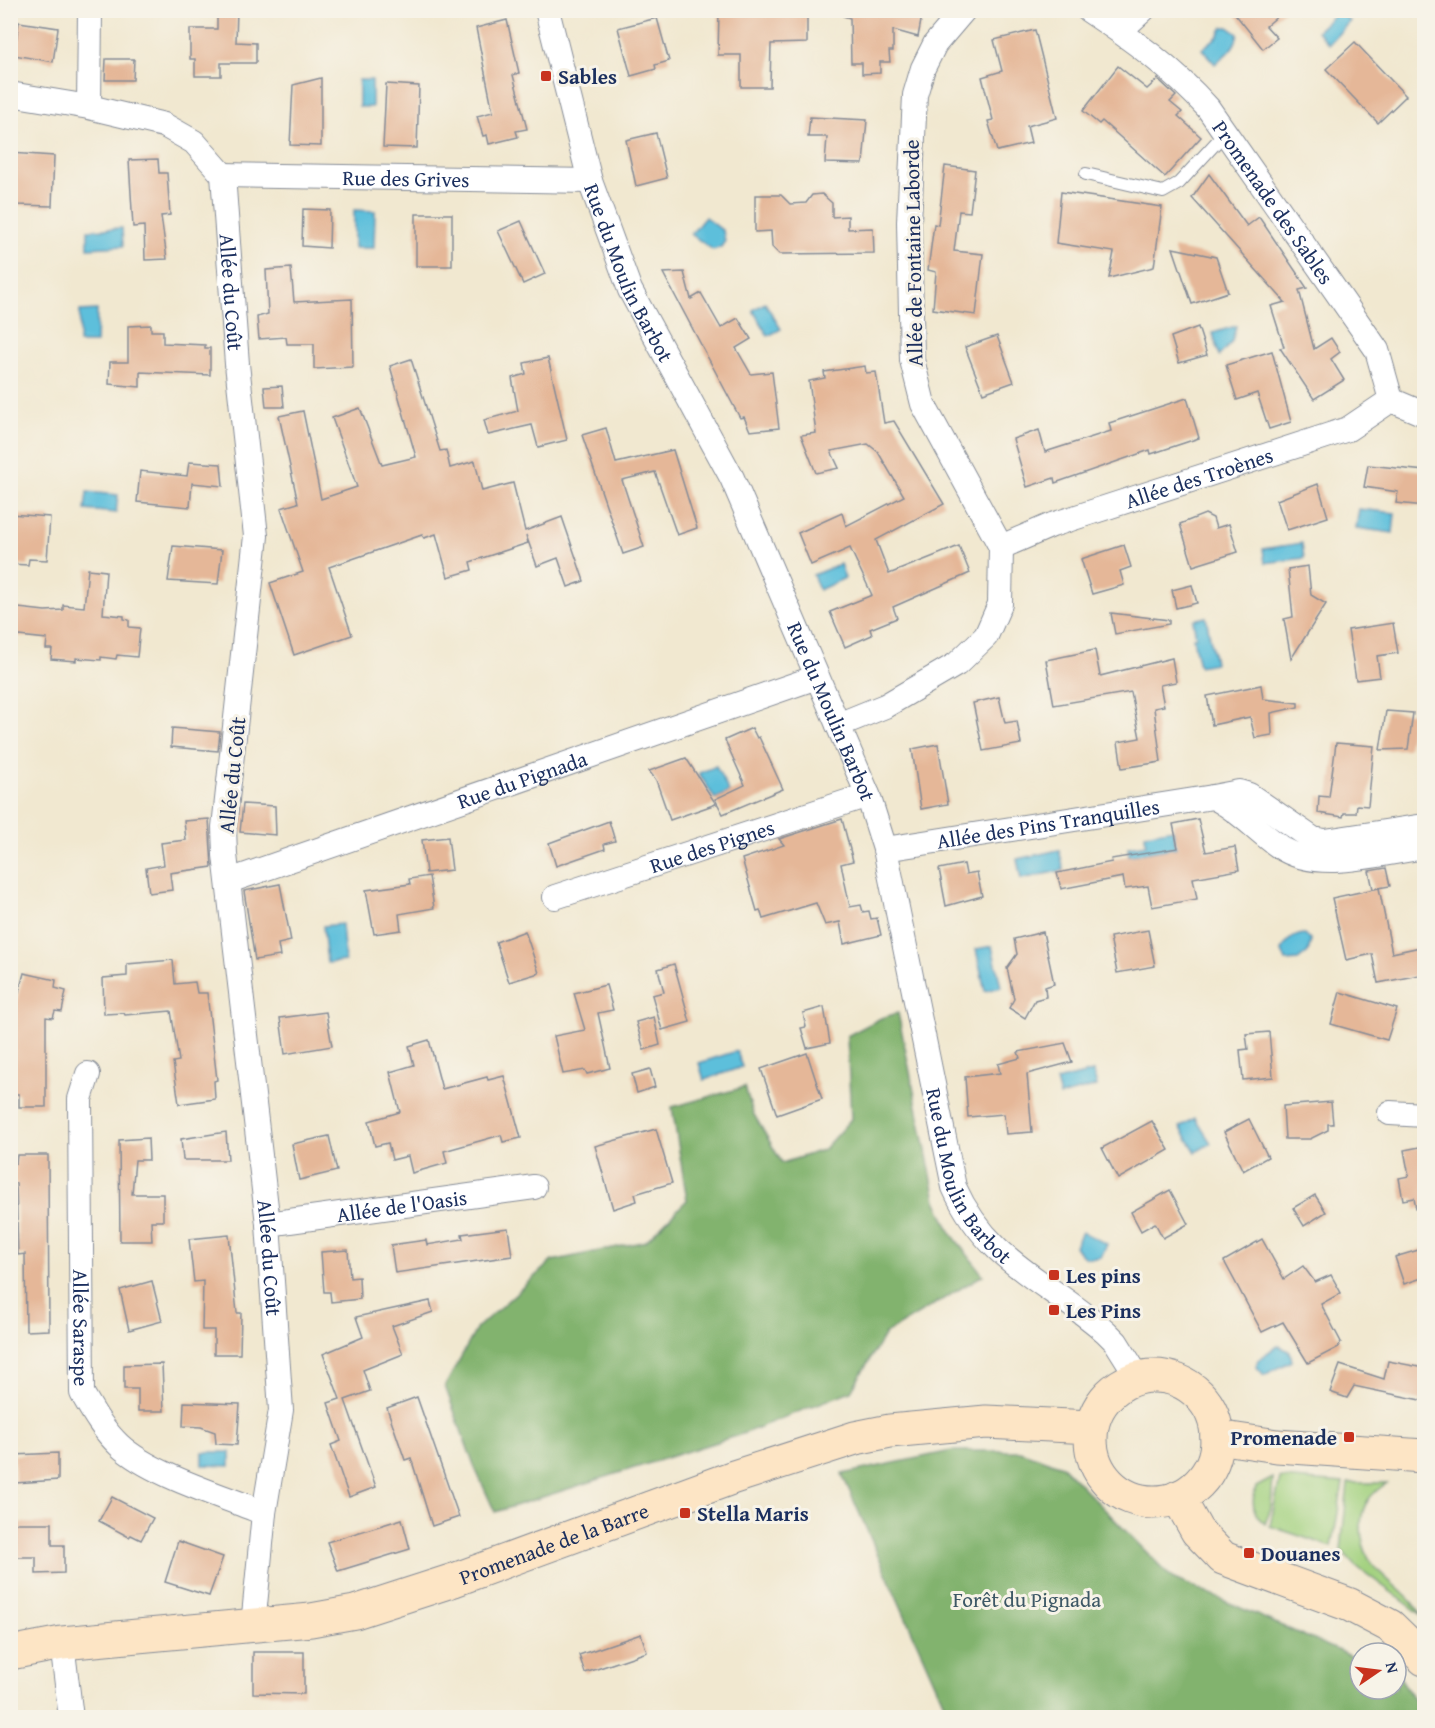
<svg xmlns="http://www.w3.org/2000/svg" width="1435" height="1728" viewBox="0 0 1435 1728" font-family="'Gentium Book Plus',serif">
  <style>
    .green { fill: #a3d17f; stroke: #5f806e; stroke-width: 1.5 }
    .forest { fill: #82b36e; stroke: #4e7166; stroke-width: 1.5 }
    .water { fill: #5dbfdb; stroke: #3c779c; stroke-width: 1.5 }
    .building { fill: #e5b798 }
    .lines { fill: none; stroke-linecap: round; stroke-linejoin: round }
    .lane-casing { stroke: #868c97; stroke-width: 14 }
    .street-casing { stroke: #868c97; stroke-width: 26 }
    .secondary-casing { stroke: #868c97; stroke-width: 35 }
    .lane { stroke: #fff; stroke-width: 12 }
    .street { stroke: #fff; stroke-width: 24 }
    .secondary { stroke: #fde5c5; stroke-width: 33 }
    .poi-dot { fill: #c8321e; stroke: #f7f3e8; stroke-width: 2 }
    .labels { text-anchor: middle; dominant-baseline: central; stroke-width: 6; stroke-linejoin: round; paint-order: stroke }
    .poi-label { font-size: 21px; font-weight: bold; fill: #1b2f5e; stroke: #f7f3e8; text-anchor: start }
    .street-label { font-size: 21px; fill: #1b2f5e; stroke: #f7f3e8 }
    .park-label { font-size: 21px; fill: #3d5866; stroke: #f7f3e8 }
  </style>
  <rect width="100%" height="100%" fill="#f7f3e8"/>
  <filter id="ink" filterUnits="userSpaceOnUse"><feTurbulence type="fractalNoise" baseFrequency=".0167" numOctaves="2"/><feDisplacementMap in="SourceGraphic" scale="12" xChannelSelector="R" yChannelSelector="G"/><feConvolveMatrix kernelMatrix="1 2 1 2 8 2 1 2 1" color-interpolation-filters="sRGB"/></filter>
  <filter id="wash" filterUnits="userSpaceOnUse"><feTurbulence type="fractalNoise" baseFrequency=".008" numOctaves="4" result="noise"/><feDisplacementMap in="SourceGraphic" scale="24" xChannelSelector="R" yChannelSelector="G"/><feGaussianBlur stdDeviation="1.35" result="paint"/><feColorMatrix in="noise" values="0 0 0 0 0 0 0 0 0 0 0 0 0 0 0 0 0 1.4 0 .05"/><feComposite in="paint" operator="in"/></filter>
  <g filter="url(#wash)">
    <rect width="100%" height="100%" fill="#f1e8d0"/>
    <!-- green -->
    <g class="green">
      <path d="M 1273,1478 L 1271,1508 L 1265,1524 C 1252,1514 1251,1501 1256,1487 Z"/>
      <polygon points="1280,1478 1343,1483 1332,1547 1270,1526"/>
      <path d="M 1348,1483 L 1387,1483 C 1372,1493 1362,1503 1361,1523 C 1360,1575 1398,1578 1422,1615 L 1356,1566 L 1341,1550 Z"/>
    </g>
    <!-- forest -->
    <g class="forest">
      <polygon points="898,1013 936,1200 951,1233 983,1275 885,1334 851,1391 742,1434 495,1512 474,1466 445,1386 477,1328 552,1261 646,1241 687,1200 672,1107 745,1087 753,1113 782,1163 823,1150 851,1119 847,1036 881,1018"/>
      <polygon points="951,1451 1020,1451 1062,1466 1172,1578 1360,1660 1360,1689 1396,1689 1396,1675 1400,1677 1424,1717 950,1717 842,1474"/>
    </g>
    <!-- water -->
    <g class="water">
      <polygon points="1338,11 1350,21 1329,44 1317,31"/>
      <path d="M 1223,27 L 1228,27 L 1238,34 C 1235,49 1226,54 1215,64 L 1202,49 L 1218,36 Z"/>
      <rect x="359" y="80" width="13" height="27"/>
      <polygon points="354,210 375,211 374,248 354,248"/>
      <polygon points="705,217 723,231 725,241 721,247 713,250 691,234"/>
      <polygon points="122,228 123,246 88,248 88,230"/>
      <polygon points="765,303 781,329 768,336 753,310"/>
      <polygon points="97,310 96,343 79,343 80,311"/>
      <polygon points="1236,326 1232,342 1219,356 1213,333"/>
      <polygon points="87,492 118,495 116,513 85,510"/>
      <polygon points="1359,509 1395,513 1393,533 1356,528"/>
      <polygon points="1302,543 1304,558 1265,563 1263,549"/>
      <polygon points="840,564 845,578 819,590 813,575"/>
      <polygon points="1206,617 1215,663 1199,666 1193,638 1196,637 1193,620"/>
      <polygon points="716,766 729,792 715,799 699,773"/>
      <polygon points="1173,829 1176,848 1129,856 1128,847 1146,844 1145,834"/>
      <polygon points="1059,850 1064,870 1021,879 1017,859"/>
      <polygon points="342,924 345,961 327,963 323,926"/>
      <path d="M 1305,934 L 1311,940 L 1308,952 L 1298,960 L 1286,961 L 1282,951 C 1286,940 1293,935 1305,934 Z"/>
      <polygon points="992,946 1001,987 985,991 976,949"/>
      <polygon points="737,1051 742,1067 704,1080 699,1063"/>
      <polygon points="1093,1072 1097,1086 1060,1096 1056,1081"/>
      <polygon points="1195,1118 1211,1143 1196,1152 1180,1127"/>
      <path d="M 1082,1232 L 1107,1244 L 1101,1257 C 1087,1260 1082,1258 1075,1246 Z"/>
      <polygon points="1278,1345 1290,1352 1292,1361 1264,1375 1257,1367 1258,1360"/>
      <polygon points="203,1452 230,1452 230,1466 203,1465"/>
    </g>
    <g id="blocks">
      <!-- building -->
      <g class="building">
        <polygon points="217,10 237,10 236,42 256,43 256,63 221,63 221,76 195,76 195,59 190,59 190,29 217,29"/>
        <polygon points="791,10 807,10 807,43 771,44 770,87 741,87 741,55 718,55 719,11 790,15"/>
        <polygon points="844,10 923,10 918,37 893,30 893,51 889,51 890,62 880,62 880,73 862,74 862,63 851,63 850,18 843,16"/>
        <polygon points="1232,10 1285,10 1266,26 1277,38 1263,49"/>
        <polygon points="657,18 669,61 655,65 656,69 631,76 618,28"/>
        <polygon points="507,20 519,73 513,75 527,129 516,131 518,137 489,144 487,135 483,136 477,116 493,112 476,28"/>
        <polygon points="19,22 58,28 53,62 14,55"/>
        <polygon points="1035,30 1057,118 1027,126 1031,143 997,151 988,121 993,120 982,77 1002,71 994,40"/>
        <polygon points="1355,42 1406,96 1378,123 1326,69"/>
        <polygon points="106,59 134,59 133,80 105,80"/>
        <polygon points="1118,66 1147,89 1158,79 1176,96 1170,102 1182,112 1178,116 1201,137 1165,177 1102,121 1099,124 1083,111"/>
        <polygon points="321,78 321,146 290,145 293,85"/>
        <polygon points="386,84 419,86 417,148 383,147"/>
        <polygon points="810,117 867,120 863,164 825,163 827,137 808,137"/>
        <polygon points="656,133 667,178 636,186 626,140"/>
        <polygon points="10,153 54,156 52,206 17,205 17,182 10,181"/>
        <polygon points="158,159 159,173 167,173 170,215 161,216 167,259 145,260 144,226 133,227 129,160"/>
        <polygon points="945,166 975,170 970,212 959,211 954,251 983,254 976,315 933,309 936,272 928,270 934,224 938,225"/>
        <polygon points="1209,174 1247,226 1259,217 1307,288 1299,290 1314,349 1331,338 1340,352 1331,359 1344,380 1314,399 1280,348 1284,347 1271,306 1285,302 1192,198"/>
        <polygon points="1061,192 1162,207 1154,267 1109,278 1114,252 1056,243"/>
        <polygon points="822,194 832,203 832,217 848,216 848,229 873,228 874,253 779,254 772,247 771,231 755,232 755,195 781,195 790,204 806,203 812,195"/>
        <polygon points="303,209 330,210 329,248 302,246"/>
        <rect x="416" y="214" width="36" height="52"/>
        <polygon points="521,221 545,274 523,284 498,231"/>
        <polygon points="1173,248 1216,257 1228,292 1192,304"/>
        <polygon points="291,268 294,302 352,299 353,367 314,369 314,344 287,344 286,337 259,339 257,317 268,314 266,270"/>
        <polygon points="684,272 691,299 701,293 721,328 738,318 751,339 736,348 751,374 772,372 779,428 750,431 744,417 740,418 663,273"/>
        <polygon points="151,325 151,331 163,331 163,343 205,345 205,348 210,348 210,375 140,372 140,387 109,384 110,362 128,362 128,326"/>
        <polygon points="1198,327 1207,355 1179,363 1171,337"/>
        <polygon points="997,336 1014,382 983,393 965,347"/>
        <polygon points="1272,351 1291,422 1269,429 1257,393 1237,400 1226,365"/>
        <polygon points="548,358 567,440 538,447 532,425 488,435 484,420 518,411 512,378 526,374 524,363"/>
        <polygon points="411,359 440,451 446,450 450,468 475,461 482,491 513,483 525,531 562,517 584,581 568,587 558,558 537,566 526,535 528,543 470,562 472,570 448,577 436,534 424,538 422,535 329,567 352,635 294,655 270,583 303,572 281,508 298,503 279,416 303,411 321,499 357,487 332,418 360,408 382,465 416,457 390,366"/>
        <polygon points="865,366 866,373 876,372 884,423 894,421 944,504 876,540 889,574 959,546 970,573 893,607 897,618 870,629 872,635 845,647 830,612 872,595 850,548 811,565 798,533 842,513 846,526 904,496 878,452 868,444 831,451 839,468 816,473 801,435 816,433 809,381 825,378 824,372"/>
        <polygon points="282,386 284,407 266,407 264,387"/>
        <polygon points="1187,398 1199,438 1151,454 1150,450 1055,483 1054,478 1027,487 1013,439 1039,430 1045,452 1111,431 1109,423"/>
        <polygon points="606,428 616,463 673,450 697,528 677,535 655,472 622,480 644,547 623,554 582,435"/>
        <polygon points="189,462 221,464 223,486 192,483 190,507 137,502 140,471 187,476"/>
        <polygon points="1368,465 1425,471 1425,506 1396,503 1398,492 1364,487"/>
        <polygon points="1318,484 1328,517 1287,530 1277,500"/>
        <polygon points="10,514 50,517 47,560 29,559 28,565 10,564"/>
        <polygon points="1205,514 1213,518 1216,528 1229,524 1238,552 1193,566 1180,524"/>
        <polygon points="1124,545 1131,567 1120,571 1124,585 1092,594 1081,559"/>
        <polygon points="173,546 222,550 218,584 168,581"/>
        <polygon points="1308,566 1311,595 1326,604 1291,659 1284,619 1293,617 1288,569"/>
        <polygon points="88,569 106,571 103,614 124,616 124,619 129,620 129,627 140,628 137,657 117,655 116,659 101,657 101,660 76,658 76,661 51,659 52,649 46,649 47,639 10,635 10,607 45,611 63,610 63,605 84,607"/>
        <polygon points="1192,585 1197,603 1176,608 1172,590"/>
        <polygon points="1111,613 1169,620 1169,624 1115,634"/>
        <polygon points="1393,623 1398,653 1377,656 1380,677 1356,680 1348,630"/>
        <polygon points="1095,650 1100,676 1172,658 1176,682 1160,685 1164,706 1154,708 1161,762 1122,768 1118,742 1140,738 1131,692 1054,705 1046,660"/>
        <polygon points="1261,685 1263,699 1298,703 1298,707 1271,713 1272,735 1255,738 1250,717 1212,725 1207,696"/>
        <polygon points="999,697 1005,723 1017,721 1021,744 983,751 973,703"/>
        <polygon points="1386,711 1413,713 1408,749 1380,750"/>
        <polygon points="172,728 220,732 218,751 171,747"/>
        <polygon points="752,728 757,738 759,737 783,789 723,814 715,799 745,785 725,740"/>
        <polygon points="1336,743 1374,746 1368,806 1357,805 1356,813 1344,813 1343,817 1318,813 1319,796 1329,797"/>
        <polygon points="938,744 948,804 921,809 912,749"/>
        <polygon points="686,758 716,804 670,820 656,780 649,771"/>
        <polygon points="243,804 275,806 276,835 240,832"/>
        <polygon points="209,819 212,867 170,873 172,890 149,893 146,868 164,865 161,843 186,840 184,821"/>
        <polygon points="842,819 853,861 841,864 850,907 861,905 863,912 869,911 871,919 877,918 881,935 844,944 840,922 825,925 816,903 763,919 760,910 757,911 742,859 784,845 779,839"/>
        <polygon points="1198,819 1206,852 1235,847 1239,870 1193,878 1197,899 1152,907 1148,886 1125,889 1123,877 1061,889 1057,873 1112,862 1111,859 1178,848 1173,824"/>
        <polygon points="609,821 615,841 604,844 605,849 556,866 549,843"/>
        <polygon points="448,837 452,870 426,873 422,840"/>
        <polygon points="964,864 966,874 977,872 982,896 946,906 939,869"/>
        <polygon points="1386,868 1390,886 1373,889 1369,871"/>
        <polygon points="429,876 434,908 399,914 401,930 374,934 366,890 410,884 409,879"/>
        <polygon points="280,884 291,941 278,944 280,956 255,960 244,891"/>
        <polygon points="1379,888 1392,953 1425,946 1425,974 1378,983 1372,954 1346,960 1332,898"/>
        <polygon points="1148,930 1155,966 1117,973 1110,937"/>
        <polygon points="525,931 539,973 509,982 496,942"/>
        <polygon points="1043,932 1054,984 1045,987 1046,997 1035,1000 1025,1018 1009,1008 1014,999 1007,968 1017,954 1014,939"/>
        <polygon points="173,960 175,984 195,982 197,993 207,993 217,1080 214,1081 215,1099 179,1104 173,1062 179,1061 171,1011 125,1015 124,1013 104,1014 103,978 127,976 127,964"/>
        <polygon points="674,964 690,1022 662,1030 652,995 664,992 658,969"/>
        <polygon points="24,973 56,980 55,988 66,991 62,1012 55,1011 53,1018 46,1017 46,1107 19,1107 19,1094 10,1094 10,1025"/>
        <polygon points="606,985 613,1010 598,1013 610,1068 587,1074 585,1070 563,1074 554,1036 585,1030 574,993"/>
        <polygon points="1340,992 1397,1009 1387,1040 1331,1024"/>
        <polygon points="824,1007 830,1043 807,1048 801,1028 806,1027 803,1013"/>
        <polygon points="326,1012 332,1046 285,1054 280,1018"/>
        <polygon points="654,1017 660,1045 644,1050 636,1022"/>
        <polygon points="1269,1032 1273,1077 1243,1080 1240,1050 1248,1049 1246,1034"/>
        <polygon points="429,1040 442,1089 487,1077 488,1080 504,1076 521,1138 503,1142 501,1135 444,1151 447,1163 412,1173 408,1156 392,1160 388,1143 375,1146 369,1121 400,1112 390,1072 414,1065 409,1046"/>
        <polygon points="1065,1043 1072,1062 1027,1074 1032,1132 1006,1134 1004,1114 968,1117 965,1077 1000,1073 998,1064 1020,1058 1018,1052"/>
        <polygon points="807,1053 822,1099 777,1115 761,1069"/>
        <polygon points="650,1069 655,1087 637,1093 632,1074"/>
        <polygon points="1331,1102 1333,1124 1328,1124 1328,1130 1310,1139 1285,1139 1283,1106"/>
        <polygon points="1249,1119 1268,1157 1243,1171 1224,1132"/>
        <polygon points="1152,1121 1169,1150 1118,1179 1102,1148"/>
        <polygon points="656,1129 672,1183 635,1194 637,1201 613,1209 595,1146"/>
        <polygon points="226,1132 228,1160 183,1160 181,1139"/>
        <polygon points="329,1136 337,1171 299,1180 292,1144"/>
        <polygon points="148,1138 149,1160 135,1160 132,1194 163,1194 163,1221 151,1221 152,1241 120,1241 119,1140"/>
        <polygon points="1425,1146 1425,1208 1416,1209 1414,1198 1403,1200 1399,1178 1409,1176 1404,1150"/>
        <polygon points="17,1155 48,1155 49,1330 26,1331 25,1254 18,1255 16,1183 13,1183 13,1164 16,1163"/>
        <polygon points="1170,1190 1188,1224 1163,1238 1155,1223 1141,1231 1131,1212"/>
        <polygon points="1315,1195 1326,1212 1304,1226 1293,1208"/>
        <polygon points="508,1228 512,1256 395,1273 391,1245 426,1240 427,1245 463,1239 462,1234"/>
        <polygon points="229,1235 237,1313 241,1313 240,1354 214,1354 214,1330 202,1330 203,1281 194,1282 189,1239"/>
        <polygon points="1262,1239 1284,1279 1303,1266 1315,1282 1331,1275 1341,1293 1321,1304 1341,1342 1337,1348 1308,1363 1283,1322 1262,1332 1224,1261"/>
        <polygon points="1425,1248 1425,1277 1404,1284 1395,1257"/>
        <polygon points="348,1250 350,1278 359,1277 360,1299 331,1302 330,1292 324,1292 321,1252"/>
        <polygon points="152,1281 162,1321 129,1330 120,1290"/>
        <polygon points="430,1301 433,1312 392,1326 403,1354 363,1370 370,1391 345,1400 376,1487 349,1497 331,1445 341,1441 328,1403 340,1399 323,1354 363,1337 356,1317"/>
        <polygon points="1388,1361 1425,1368 1425,1401 1354,1386 1347,1398 1330,1392 1340,1365 1384,1379"/>
        <polygon points="162,1364 164,1411 138,1411 138,1389 124,1389 124,1365"/>
        <polygon points="417,1397 459,1517 432,1526 411,1458 405,1460 387,1408"/>
        <polygon points="184,1402 240,1404 237,1445 216,1444 215,1432 201,1427 183,1426"/>
        <polygon points="58,1453 58,1480 15,1483 14,1455"/>
        <polygon points="112,1497 153,1518 141,1540 131,1535 129,1537 99,1521"/>
        <polygon points="402,1519 410,1549 338,1571 327,1542"/>
        <polygon points="10,1523 52,1523 52,1545 64,1545 64,1573 36,1574 36,1557 10,1557"/>
        <polygon points="178,1541 223,1557 209,1596 165,1582"/>
        <polygon points="641,1634 647,1652 585,1673 579,1655"/>
        <polygon points="253,1652 304,1652 304,1694 253,1693"/>
      </g>
    </g>
  </g>
  <g filter="url(#ink)">
    <use href="#blocks" fill-opacity="0" stroke="#868c97" stroke-width="1.5"/>
    <g class="lines">
      <!-- lane casing -->
      <g class="lane-casing">
        <polyline id="lane" points="1086,174 1163,192 1179,183 1225,133"/>
      </g>
      <!-- street casing -->
      <g class="street-casing">
        <g id="street">
          <path id="s1" d="M 90,10 L 89,107 L 164,125 L 194,142 L 223,175 L 237,364 L 256,536 L 224,827 L 225,855 L 268,1224 L 281,1410 L 264,1513 L 253,1626"/>
          <path id="s2" d="M 547,10 L 590,181 L 630,290 L 732,478 L 868,795 L 885,849 L 954,1187 C 988,1263 1048,1281 1106,1332 L 1116,1342 L 1138,1377"/>
          <path id="s3" d="M 1088,10 C 1132,39 1173,69 1208,108 L 1377,350 L 1391,400 L 1424,414"/>
          <polyline points="1120,31 1143,10"/>
          <polyline points="10,94 89,107"/>
          <path id="s4" d="M 223,175 L 590,181"/>
          <path id="s5" d="M 1001,547 L 1052,525 L 1348,429 L 1391,400"/>
          <polyline points="838,725 885,706 957,664 986,636 1000,604 1001,547 923,404 912,360 909,222 915,95 923,68 935,44 964,10"/>
          <polyline points="1213,797 1239,792 1249,795 1313,839 1325,841 1424,826"/>
          <path id="s6" d="M 885,849 L 1213,797 C 1238,809 1257,831 1280,847 C 1318,873 1381,853 1424,847"/>
          <path id="s7" d="M 229,881 L 817,677"/>
          <path id="s8" d="M 555,897 L 868,795"/>
          <path id="s9" d="M 88,1074 L 80,1099 L 82,1393 C 93,1412 103,1430 119,1445 C 151,1475 223,1496 264,1513"/>
          <polyline points="1390,1113 1424,1115"/>
          <path id="s10" d="M 268,1224 L 534,1187"/>
          <polyline points="62,1643 71,1718"/>
        </g>
      </g>
      <!-- secondary casing -->
      <g class="secondary-casing">
        <g id="secondary">
          <circle cx="1154" cy="1439" r="63"/>
          <polyline points="1217,1437 1277,1446 1424,1456"/>
          <polyline points="1178,1497 1197,1531 1223,1558 1350,1605 1390,1626 1424,1659"/>
          <path id="s11" d="M 10,1653 L 62,1643 L 311,1620 L 355,1612 L 454,1580 L 734,1477 L 855,1438 L 890,1431 L 986,1422 L 1091,1427"/>
        </g>
      </g>
      <!-- lane -->
      <use href="#lane" class="lane"/>
      <!-- street -->
      <use href="#street" class="street"/>
      <!-- secondary -->
      <use href="#secondary" class="secondary"/>
    </g>
  </g>
  <!-- markers -->
  <g class="poi-dot">
    <rect x="540" y="70" width="12" height="12" rx="3"/>
    <rect x="1048" y="1269" width="12" height="12" rx="3"/>
    <rect x="1048" y="1304" width="12" height="12" rx="3"/>
    <rect x="1343" y="1431" width="12" height="12" rx="3"/>
    <rect x="679" y="1507" width="12" height="12" rx="3"/>
    <rect x="1243" y="1547" width="12" height="12" rx="3"/>
  </g>
  <g class="labels">
    <!-- poi labels -->
    <g class="poi-label">
      <text x="558" y="76">Sables</text>
      <text x="1066" y="1275">Les pins</text>
      <text x="1066" y="1310">Les Pins</text>
      <text x="1337" y="1437" text-anchor="end">Promenade</text>
      <text x="697" y="1513">Stella Maris</text>
      <text x="1261" y="1553">Douanes</text>
    </g>
    <!-- street labels -->
    <g class="street-label">
      <text stroke="none"><textPath href="#s4" startOffset="183">Rue des Grives</textPath></text>
      <text stroke="none"><textPath href="#s3" startOffset="270">Promenade des Sables</textPath></text>
      <text transform="translate(913 253) rotate(-91)">Allée de Fontaine Laborde</text>
      <text stroke="none"><textPath href="#s2" startOffset="276">Rue du Moulin Barbot</textPath></text>
      <text stroke="none"><textPath href="#s1" startOffset="370">Allée du Coût</textPath></text>
      <text stroke="none"><textPath href="#s5" startOffset="210">Allée des Troènes</textPath></text>
      <text stroke="none"><textPath href="#s2" startOffset="760">Rue du Moulin Barbot</textPath></text>
      <text transform="translate(232 775) rotate(-84)">Allée du Coût</text>
      <text stroke="none"><textPath href="#s7" startOffset="310">Rue du Pignada</textPath></text>
      <text stroke="none"><textPath href="#s6" startOffset="165">Allée des Pins Tranquilles</textPath></text>
      <text stroke="none"><textPath href="#s8" startOffset="165">Rue des Pignes</textPath></text>
      <text stroke="none"><textPath href="#s2" startOffset="1248">Rue du Moulin Barbot</textPath></text>
      <text stroke="none"><textPath href="#s10" startOffset="135">Allée de l'Oasis</textPath></text>
      <text stroke="none"><textPath href="#s1" startOffset="1341">Allée du Coût</textPath></text>
      <text stroke="none"><textPath href="#s9" startOffset="255">Allée Saraspe</textPath></text>
      <text stroke="none"><textPath href="#s11" startOffset="558">Promenade de la Barre</textPath></text>
    </g>
    <!-- park labels -->
    <g class="park-label">
      <text x="1027" y="1599">Forêt du Pignada</text>
    </g>
  </g>
  <!-- margin -->
  <rect width="1435" height="1728" fill="none" stroke="#f7f3e8" stroke-width="36"/>
  <!-- north arrow -->
  <g transform="translate(1378 1671) rotate(76)"><circle r="28" fill="#f7f3e8" stroke="#9fa5b1" stroke-width="1.5"/>
  <path d="M0-4.5L10 22L0 15L-10 22Z" fill="#c8321e"/>
  <text y="-9" font-size="16" font-weight="bold" text-anchor="middle" fill="#1b2f5e">N</text>
  </g>
</svg>
